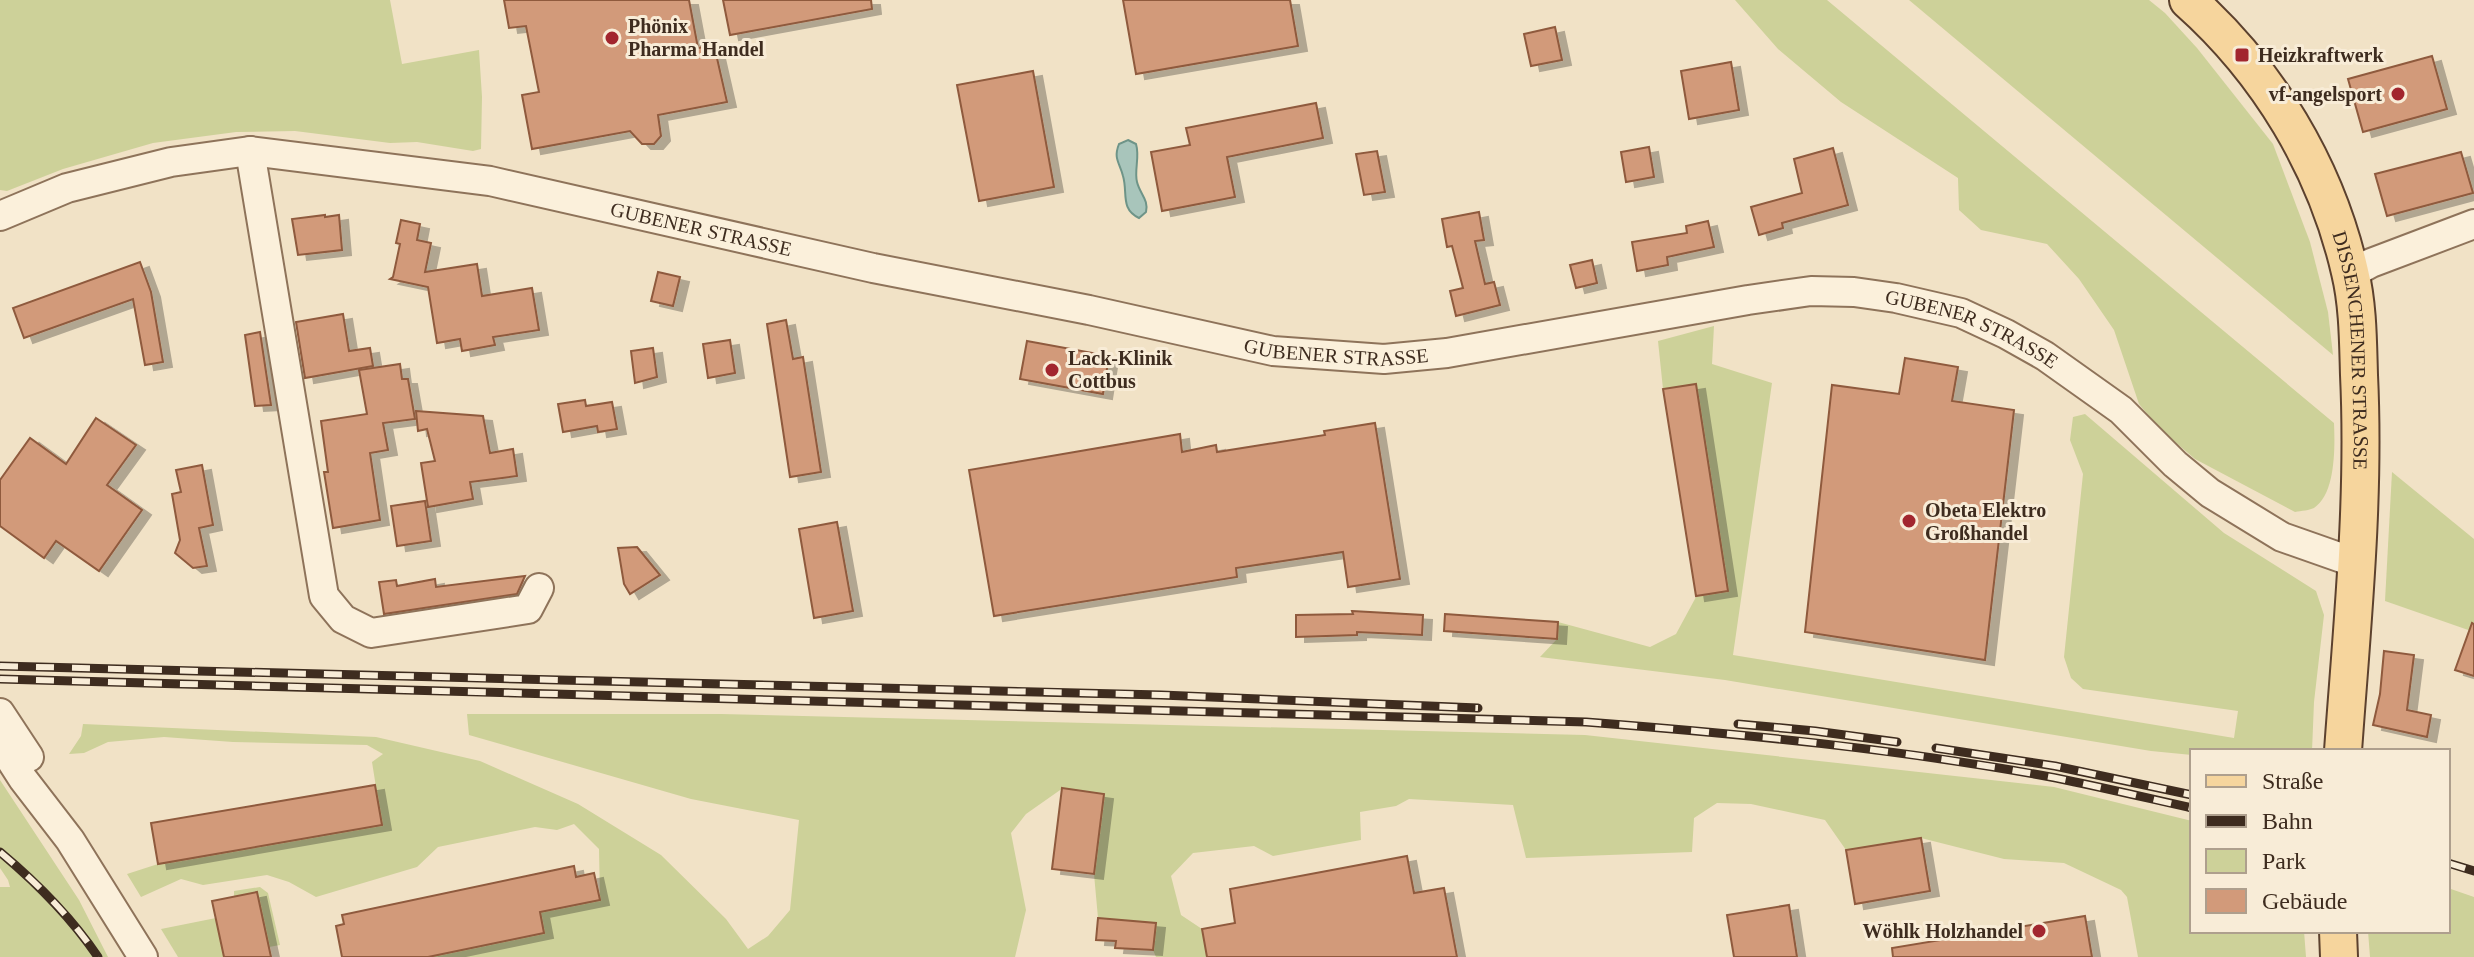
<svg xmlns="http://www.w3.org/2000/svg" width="2474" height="957" viewBox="0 0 2474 957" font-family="Georgia,serif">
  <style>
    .green { fill: #cdd199 }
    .water { fill: #a8c5bb; stroke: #6e9488; stroke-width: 2 }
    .building { fill: #d29a7a; stroke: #8f5a3e; stroke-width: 2; filter: url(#shadow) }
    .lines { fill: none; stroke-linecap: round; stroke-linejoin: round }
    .minor-casing { stroke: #8e735a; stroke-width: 32 }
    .major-casing { stroke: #5c412e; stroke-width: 40 }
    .minor { stroke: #fbf0db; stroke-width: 28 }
    .major { stroke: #f6d59d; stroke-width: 36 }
    .rail-casing { stroke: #3e2c1f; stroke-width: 9 }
    .rail { stroke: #f8ecd7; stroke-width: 6; stroke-dasharray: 18; stroke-linecap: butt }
    .poi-dot { fill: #a2262e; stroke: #f8ecd7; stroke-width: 3 }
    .labels { text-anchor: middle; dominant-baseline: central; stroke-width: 6; stroke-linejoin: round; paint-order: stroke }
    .poi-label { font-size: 20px; font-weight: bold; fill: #3e2c1f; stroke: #f8ecd7; text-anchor: start }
    .street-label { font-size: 20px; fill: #3e2c1f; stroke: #f8ecd7 }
  </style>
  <defs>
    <filter id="shadow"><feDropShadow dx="9" dy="5" stdDeviation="0" flood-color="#0004"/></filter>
  </defs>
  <rect width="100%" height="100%" fill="#f1e2c6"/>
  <!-- green -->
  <g class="green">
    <polygon points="0,0 390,0 402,64 479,50 482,97 481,149 473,151 417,142 390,143 295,131 236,132 153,143 63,169 7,191 0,190"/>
    <path d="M 1735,0 L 1827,0 L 2334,423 C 2335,446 2336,494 2314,508 C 2310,510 2301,511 2295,512 L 2195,459 L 2160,429 L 2139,404 L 2114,330 L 2079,279 L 2047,244 L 1981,230 L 1959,210 L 1958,178 L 1841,102 L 1778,49 Z"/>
    <polygon points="1909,0 2149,0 2165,13 2197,48 2273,144 2310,242 2328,312 2333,355"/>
    <polygon points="1714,326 1712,364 1772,383 1733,655 2234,738 2238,711 2083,689 2071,678 2064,657 2083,474 2070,440 2073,417 2085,414 2224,533 2316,591 2324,615 2314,702 2312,751 2192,751 2192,755 2151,751 1725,680 1540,657 1557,639 1558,622 1650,647 1676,634 1696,597 1728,591 1696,385 1663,389 1658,341"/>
    <polygon points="2392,472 2474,539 2474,632 2385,601"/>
    <polygon points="467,714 721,714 1585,735 2054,787 2192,821 2192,931 2304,931 2306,957 2138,957 2127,897 2121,890 2064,863 2004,859 1921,838 1846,850 1825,820 1751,804 1717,803 1694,818 1692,852 1526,858 1513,805 1409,799 1396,806 1360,812 1361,840 1273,856 1254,846 1193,853 1171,876 1181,915 1202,929 1207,957 1156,957 1153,950 1155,923 1098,918 1094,874 1104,794 1063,788 1026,814 1011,833 1026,910 1015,957 427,957 544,933 540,912 600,900 599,849 574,824 557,830 535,827 438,847 417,867 316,897 289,882 267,875 203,885 181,879 141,897 127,874 158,864 382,825 372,762 383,754 367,745 233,742 164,737 108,742 84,753 69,754 81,736 83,724 376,737 480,761 578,804 661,855 726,919 748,949 768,936 790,910 799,820 691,799 469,735"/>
    <polygon points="0,780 79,900 108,957 0,957 0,887 10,887 8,880 0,868"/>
    <polygon points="260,887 268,893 280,945 269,947 257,893 234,897 234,891"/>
    <polygon points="2448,888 2474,897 2474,957 2370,957 2368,931 2448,931"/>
    <polygon points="216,918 224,957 178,957 161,929"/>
  </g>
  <!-- water -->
  <path class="water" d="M 1128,140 L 1136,144 C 1140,157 1134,170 1137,182 C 1140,194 1149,200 1146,212 L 1139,218 C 1120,209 1128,193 1123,176 C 1120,163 1113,159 1119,144 Z"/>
  <!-- building -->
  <g class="building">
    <polygon points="504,0 689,0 698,48 714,45 727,102 658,115 661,136 654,144 642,144 630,131 532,149 522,95 539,92 526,26 509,28"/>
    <polygon points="723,0 871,0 872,9 730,35"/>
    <polygon points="1123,0 1290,0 1298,46 1136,74"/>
    <polygon points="1555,27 1562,60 1531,66 1524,34"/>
    <polygon points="2432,56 2447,109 2363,132 2348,79"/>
    <polygon points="1731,62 1739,110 1689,119 1681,71"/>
    <polygon points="1033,71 1054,187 979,201 957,85"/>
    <polygon points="1316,103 1323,138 1227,157 1235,197 1162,211 1151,152 1190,145 1186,128"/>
    <polygon points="1649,147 1654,177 1626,182 1621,152"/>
    <polygon points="1833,148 1848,205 1782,223 1783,228 1759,235 1751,207 1802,193 1794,159"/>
    <polygon points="1377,151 1385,192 1364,195 1356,154"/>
    <polygon points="2461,152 2473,193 2387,216 2375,174"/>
    <polygon points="1479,212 1484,240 1475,241 1485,284 1494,282 1500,305 1456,316 1450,291 1463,288 1452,246 1447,247 1442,219"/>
    <polygon points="325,215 325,217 339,215 342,250 298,255 292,219"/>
    <polygon points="401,220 420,224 417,240 431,243 425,272 477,264 482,296 532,288 539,330 493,337 495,345 462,351 460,339 437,343 428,287 390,279 393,277 400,244 396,243"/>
    <polygon points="1708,221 1714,247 1667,257 1668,265 1637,271 1632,242 1687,233 1686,226"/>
    <polygon points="1592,260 1597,283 1576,288 1570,265"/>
    <polygon points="140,262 151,292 163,362 145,365 133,299 24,338 13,308"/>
    <polygon points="658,272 680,277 673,306 651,301"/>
    <polygon points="343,314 349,351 370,348 373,366 305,378 296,322"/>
    <polygon points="786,320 793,359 803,357 821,472 790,477 767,324"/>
    <polygon points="260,332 271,405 255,406 245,335"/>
    <polygon points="730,340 735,373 708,378 703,344"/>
    <polygon points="1027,341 1109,356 1103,394 1020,379"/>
    <polygon points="653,348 657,377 635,383 631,351"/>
    <polygon points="1905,358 1958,367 1952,401 2014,410 1985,660 1805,632 1832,385 1899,394"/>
    <polygon points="400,364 402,379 408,379 415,419 383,423 388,450 370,453 380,520 333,528 324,472 328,472 321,421 367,414 359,370"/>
    <polygon points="1696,384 1728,591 1696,596 1663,389"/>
    <polygon points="585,400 586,406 612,402 617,429 598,432 597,426 563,432 558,404"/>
    <polygon points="416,411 483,416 490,453 513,449 517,476 470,482 473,499 428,507 421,463 435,461 427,429 418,431"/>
    <polygon points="96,418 136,445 107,485 142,510 99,571 56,541 44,558 0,526 0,480 30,438 66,464"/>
    <polygon points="1375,423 1400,579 1348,587 1343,552 1236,568 1237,577 994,616 969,470 1180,434 1182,452 1216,445 1217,452 1325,435 1324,431"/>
    <polygon points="202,465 213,525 199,528 207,566 193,568 175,553 180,540 172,494 181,492 176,470"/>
    <polygon points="425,501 431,541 397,546 391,506"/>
    <polygon points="837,522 853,611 814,618 799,529"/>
    <polygon points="637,547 660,575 630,594 624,584 618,548"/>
    <polygon points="525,576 517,594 384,614 379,582 396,580 397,586 435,579 436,587"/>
    <polygon points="1352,611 1423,615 1422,635 1357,632 1357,635 1296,637 1296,615 1353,614"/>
    <polygon points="1445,614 1558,622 1557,639 1444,631"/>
    <polygon points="2472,623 2474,624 2474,676 2455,670"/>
    <polygon points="2384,651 2414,655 2407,710 2431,715 2427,737 2373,725 2380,694"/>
    <polygon points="375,785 382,825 158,864 151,823"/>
    <polygon points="1062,788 1104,794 1094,874 1052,869"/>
    <polygon points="1921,838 1930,891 1855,904 1846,850"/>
    <polygon points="1407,856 1414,893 1444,888 1457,957 1207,957 1202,929 1235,923 1230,889"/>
    <polygon points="574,866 576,877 594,873 600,900 540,912 544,933 428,957 342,957 336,926 344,924 342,915"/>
    <polygon points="257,892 271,957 224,957 212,901"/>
    <polygon points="1789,905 1797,957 1734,957 1727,915"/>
    <polygon points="2085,916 2092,957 1893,957 1892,948"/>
    <polygon points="1098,918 1156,923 1153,950 1115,948 1116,941 1096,940"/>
  </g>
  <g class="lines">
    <!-- minor casing -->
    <g class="minor-casing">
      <g id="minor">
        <polyline points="250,151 324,596 343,619 371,633 528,609 539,588"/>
        <path id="s1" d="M 0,216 L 67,188 L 171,162 L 250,151 L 490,181 L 873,268 L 1089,310 L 1273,351 L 1384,359 L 1447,353 L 1748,300 L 1811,291 L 1854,292 L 1896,298 L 1961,313 L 2006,334 L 2045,356 L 2121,410 L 2175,464 L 2210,493 L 2282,537 L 2356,563"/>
        <polyline points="2351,274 2371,263 2474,224"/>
        <polyline points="0,713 29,757"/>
        <polyline points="0,743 23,779 70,840 143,957"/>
      </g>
    </g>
    <!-- major casing -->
    <g class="major-casing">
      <g id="major">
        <path id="s2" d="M 2188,0 C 2268,71 2326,167 2350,272 C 2358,305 2358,341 2359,375 C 2365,500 2352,626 2343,751"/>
        <polyline points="2338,931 2339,957"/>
      </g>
    </g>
    <!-- minor -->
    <use href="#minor" class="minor"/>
    <!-- major -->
    <use href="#major" class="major"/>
    <!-- rail casing -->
    <g class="rail-casing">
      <g id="rail">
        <polyline points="0,666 1161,695 1478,708"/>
        <path d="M 0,679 L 1586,722 C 1743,734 1901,749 2056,778 C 2101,787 2147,798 2192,808"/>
        <polyline points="1738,724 1815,731 1897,742"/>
        <polyline points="1936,748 2055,766 2192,795"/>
        <path d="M 0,852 C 37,883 71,917 98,957"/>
        <polyline points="2448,863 2474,871"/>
      </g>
    </g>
    <!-- rail -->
    <use href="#rail" class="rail"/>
  </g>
  <!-- markers -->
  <g class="poi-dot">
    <circle cx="612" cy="38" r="8"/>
    <rect x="2234" y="47" width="16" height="16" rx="4"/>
    <circle cx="2398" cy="94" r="8"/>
    <circle cx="1052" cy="370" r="8"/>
    <circle cx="1909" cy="521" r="8"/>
    <circle cx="2039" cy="931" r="8"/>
  </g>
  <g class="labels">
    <!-- poi labels -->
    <g class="poi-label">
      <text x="628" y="26">Phönix<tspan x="628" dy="23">Pharma Handel</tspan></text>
      <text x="2258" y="55">Heizkraftwerk</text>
      <text x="2382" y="94" text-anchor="end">vf-angelsport</text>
      <text x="1068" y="358">Lack-Klinik<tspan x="1068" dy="23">Cottbus</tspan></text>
      <text x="1925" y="510">Obeta Elektro<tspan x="1925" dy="23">Großhandel</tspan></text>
      <text x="2023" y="931" text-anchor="end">Wöhlk Holzhandel</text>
    </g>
    <!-- street labels -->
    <g class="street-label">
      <text stroke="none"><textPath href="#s1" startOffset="718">GUBENER STRASSE</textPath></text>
      <text stroke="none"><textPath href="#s1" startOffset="2014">GUBENER STRASSE</textPath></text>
      <text stroke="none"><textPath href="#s1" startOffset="1366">GUBENER STRASSE</textPath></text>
      <text stroke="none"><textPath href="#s2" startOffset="400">DISSENCHENER STRASSE</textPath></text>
    </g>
  </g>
  <!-- legend -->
  <rect x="2190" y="749" width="260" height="184" fill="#f8ecd7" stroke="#ae9f8d" stroke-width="2"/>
  <rect x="2206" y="775" width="40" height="12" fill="#f6d59d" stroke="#ae9f8d" stroke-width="2"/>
  <text x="2262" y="789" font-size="24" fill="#3e2c1f">Straße</text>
  <rect x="2206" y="815" width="40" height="12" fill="#3e2c1f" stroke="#ae9f8d" stroke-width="2"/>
  <text x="2262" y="829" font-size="24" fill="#3e2c1f">Bahn</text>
  <rect x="2206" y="849" width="40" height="24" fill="#cdd199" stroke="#ae9f8d" stroke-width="2"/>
  <text x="2262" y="869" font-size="24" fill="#3e2c1f">Park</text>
  <rect x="2206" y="889" width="40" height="24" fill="#d29a7a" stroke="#ae9f8d" stroke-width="2"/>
  <text x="2262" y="909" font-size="24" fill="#3e2c1f">Gebäude</text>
</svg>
